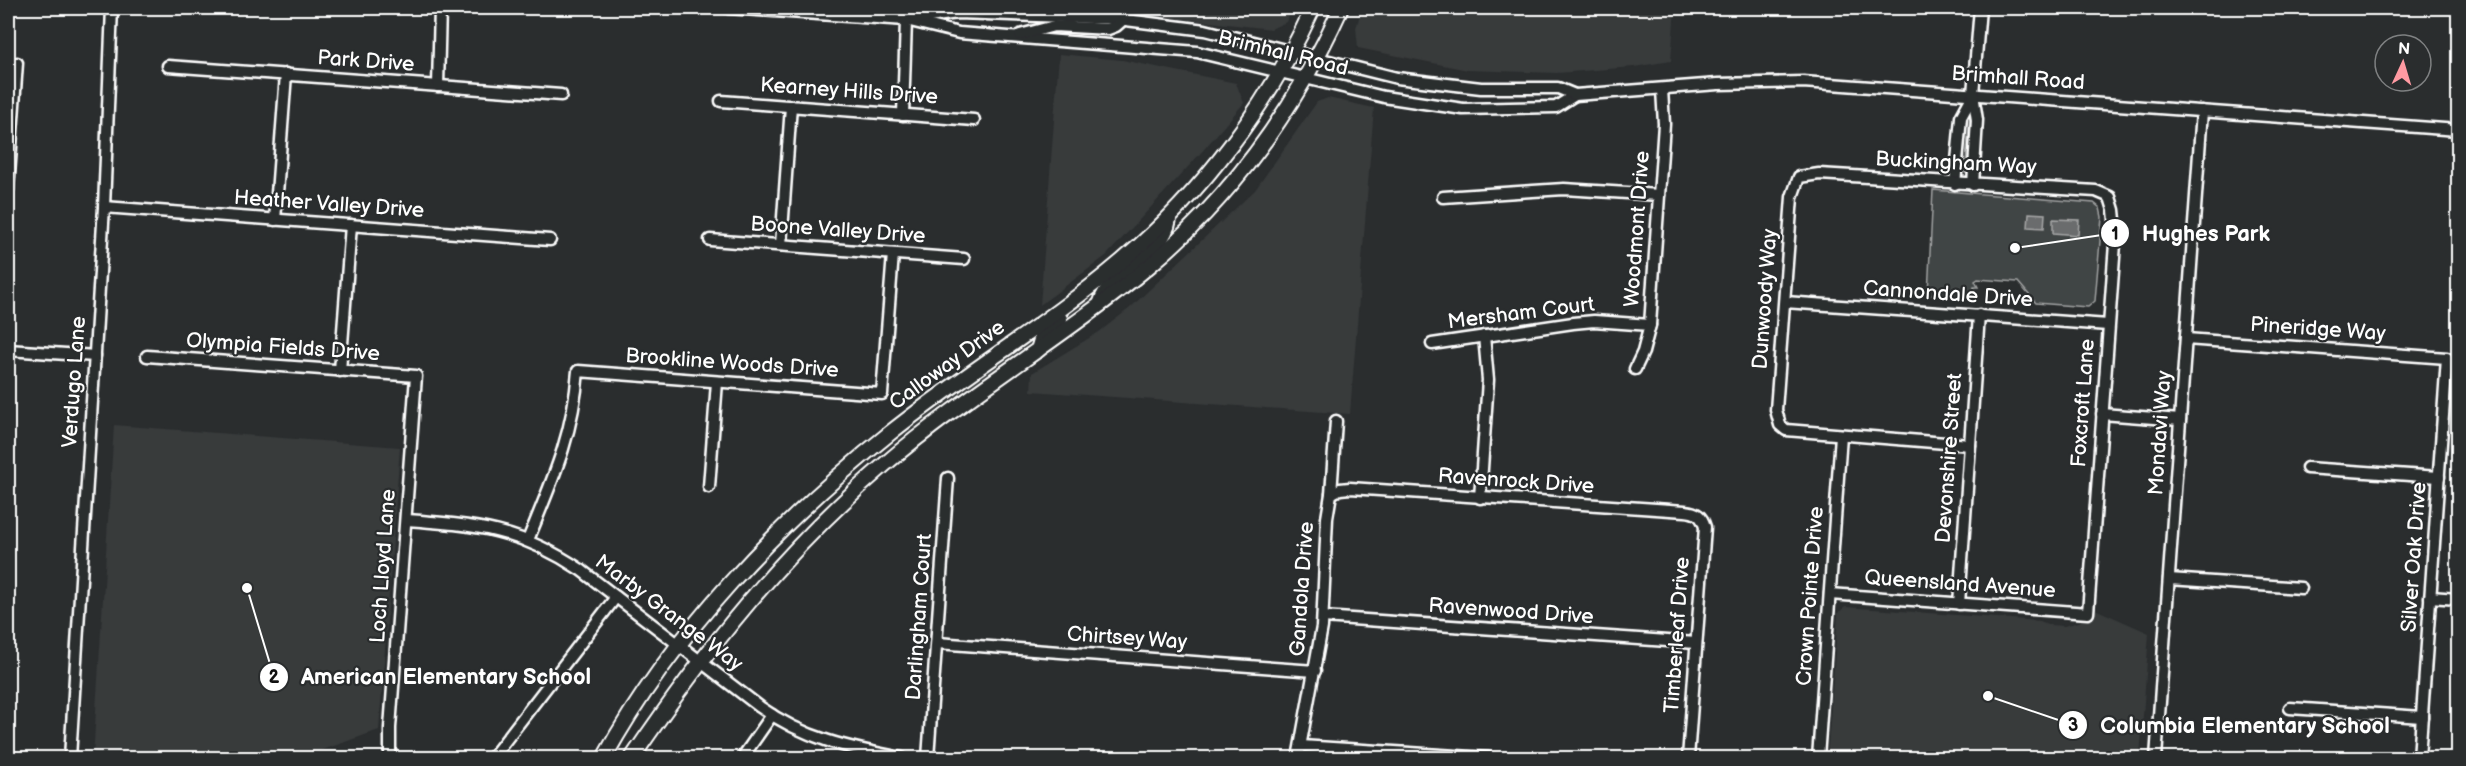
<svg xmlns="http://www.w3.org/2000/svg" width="2466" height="766" viewBox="0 0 2466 766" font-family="'Balsamiq Sans',sans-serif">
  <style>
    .built { fill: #373a3b }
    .green { fill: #414445; stroke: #a0a2a2; stroke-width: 1.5 }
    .water { fill: #6a6c6d; stroke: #a6a7a7; stroke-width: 1.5 }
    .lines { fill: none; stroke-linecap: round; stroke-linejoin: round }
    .minor-casing { stroke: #fff; stroke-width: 15 }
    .major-casing { stroke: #fff; stroke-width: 18 }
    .minor { stroke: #2a2d2e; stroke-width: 10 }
    .major { stroke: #2a2d2e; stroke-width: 14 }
    .labels { text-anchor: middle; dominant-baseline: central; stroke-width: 4.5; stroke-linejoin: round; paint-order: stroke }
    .street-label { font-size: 21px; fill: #fff; stroke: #2a2d2e }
    .leader { fill: none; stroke: #fff; stroke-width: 2 }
    .callout-dot { fill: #fff; stroke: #2a2d2e; stroke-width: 2 }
    .mark-label { font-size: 18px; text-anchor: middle; font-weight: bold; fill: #111 }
    .callout-label { font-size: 22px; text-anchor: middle; font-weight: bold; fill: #fff; stroke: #2a2d2e; stroke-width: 4.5; stroke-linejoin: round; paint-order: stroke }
  </style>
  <rect width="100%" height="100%" fill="#2a2d2e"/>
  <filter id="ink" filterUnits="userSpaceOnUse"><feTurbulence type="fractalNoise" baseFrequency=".0167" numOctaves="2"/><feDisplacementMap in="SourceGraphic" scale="12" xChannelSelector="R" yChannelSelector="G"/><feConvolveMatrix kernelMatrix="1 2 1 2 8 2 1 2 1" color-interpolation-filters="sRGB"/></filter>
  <g filter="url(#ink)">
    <!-- built -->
    <g class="built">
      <polygon points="1088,8 1293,8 1286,22 1271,29"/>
      <polygon points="1362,8 1675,8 1671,61 1634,67 1557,73 1468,70 1358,48 1356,28"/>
      <polygon points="1059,54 1122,60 1236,83 1244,103 1199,155 1106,256 1040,305"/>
      <polygon points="1328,98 1374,108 1350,414 1031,391 1032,373 1099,332 1130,308 1255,190 1317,102"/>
      <polygon points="114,425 400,447 379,730 300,758 93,758"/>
      <polygon points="1845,607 2040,621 2050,625 2064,626 2079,622 2095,609 2149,633 2140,758 1827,758 1838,613"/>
    </g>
    <!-- green -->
    <g class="green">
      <polygon points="1972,113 1974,114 1968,174 1965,173 1970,114"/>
      <polygon points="1933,190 2094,203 2100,208 2102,217 2095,301 2088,307 2036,303 2018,282 1978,279 1975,281 1978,287 1974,287 1974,299 1928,295"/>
    </g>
    <!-- water -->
    <g class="water">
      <polygon points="2029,213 2045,214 2044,228 2028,227"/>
      <polygon points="2053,219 2079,220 2078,235 2053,233"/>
    </g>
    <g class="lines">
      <!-- minor casing -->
      <g class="minor-casing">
        <g id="minor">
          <polyline points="728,8 906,20 959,33 1197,52 1384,97 1463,109 1556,107 1575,95"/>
          <polyline points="906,20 958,13 1118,19 1205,30 1397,78 1481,88 1558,88 1575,95 1718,84 1803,82 2458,130"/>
          <polyline points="1020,35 1054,26 1108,29 1116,26 1124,19"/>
          <polyline points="168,66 561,95"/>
          <polyline points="438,86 440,8"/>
          <polyline points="721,101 974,120"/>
          <polyline points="903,115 906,20"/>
          <polyline points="1955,184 1961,117 1973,95"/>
          <polyline points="1973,185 1977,120 1973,94 1980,8"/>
          <polyline points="8,190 17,63"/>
          <polyline points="1443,197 1564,189 1659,195"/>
          <polyline points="104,207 550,240"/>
          <polyline points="275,220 286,74"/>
          <polyline points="710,240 964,259"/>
          <polyline points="781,245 791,106"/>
          <polyline points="1785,302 2108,325"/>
          <polyline points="2186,339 2447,358 2419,758"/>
          <polyline points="1432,344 1573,323 1594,321 1650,325"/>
          <polyline points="8,350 95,356"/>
          <polyline points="147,356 416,376 390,728 390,758"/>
          <polyline points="1635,369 1643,352 1650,325 1664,124 1662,89"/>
          <polyline points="340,371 351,225"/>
          <polyline points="2102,414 2180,420"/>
          <polyline points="2307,468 2439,477"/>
          <polyline points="709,487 717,382"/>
          <path d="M 1331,494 L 1340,489 L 1350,488 L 1685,511 C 1697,512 1702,516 1705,527 L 1688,758"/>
          <polyline points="1480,498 1488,380 1484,336"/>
          <path d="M 406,520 C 477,525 520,529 581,570 L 760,707 C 805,739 848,748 902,758"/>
          <path d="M 528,540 C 552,481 573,436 578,371 L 882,394 L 893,254"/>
          <polyline points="2169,579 2301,588"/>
          <polyline points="1830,594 2088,613 2116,230 2114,210 2110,197 2096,191 1819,174 1799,177 1792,197 1776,410 1780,425 1786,430 1970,445"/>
          <polyline points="2430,597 2458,599"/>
          <polyline points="1959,604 1979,315"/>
          <polyline points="1323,617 1696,643"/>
          <polyline points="937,643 1315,671"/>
          <polyline points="2290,708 2422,717"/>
          <polyline points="1301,746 1488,758"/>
          <polyline points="70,758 104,207 112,8"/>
          <polyline points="492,758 616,597"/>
          <polyline points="742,758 772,715"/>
          <polyline points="928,758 948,478"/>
          <polyline points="1298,758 1322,627 1327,518 1331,494 1336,421"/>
          <polyline points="1818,758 1841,435"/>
          <polyline points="2156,758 2202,111"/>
        </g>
      </g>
      <!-- major casing -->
      <g class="major-casing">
        <g id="major">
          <path d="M 1101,302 C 1113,267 1163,257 1169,219"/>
          <polyline points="1038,350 1043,333 1060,319"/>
          <path d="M 604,758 C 672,634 780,521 890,433 C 965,373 1049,323 1122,261 C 1203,192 1269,104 1313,8"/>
          <path d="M 632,758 C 705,650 785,550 884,465 C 968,393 1064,337 1149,266 C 1233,196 1296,107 1341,8"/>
        </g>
      </g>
      <!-- minor -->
      <use href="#minor" class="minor"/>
      <!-- major -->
      <use href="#major" class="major"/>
    </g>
  </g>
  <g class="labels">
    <!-- street labels -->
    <g class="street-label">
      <text transform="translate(1283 53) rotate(14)">Brimhall Road</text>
      <text transform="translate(366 61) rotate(4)">Park Drive</text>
      <text transform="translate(2018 78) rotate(4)">Brimhall Road</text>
      <text transform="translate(849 91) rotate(4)">Kearney Hills Drive</text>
      <text transform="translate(1956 163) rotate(3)">Buckingham Way</text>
      <text transform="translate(329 204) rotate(4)">Heather Valley Drive</text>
      <text transform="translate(1637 229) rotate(-86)">Woodmont Drive</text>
      <text transform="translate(838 230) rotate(4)">Boone Valley Drive</text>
      <text transform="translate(1948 294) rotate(4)">Cannondale Drive</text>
      <text transform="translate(1765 299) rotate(-86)">Dunwoody Way</text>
      <text transform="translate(1521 313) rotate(-7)">Mersham Court</text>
      <text transform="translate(2318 329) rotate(4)">Pineridge Way</text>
      <text transform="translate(283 347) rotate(4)">Olympia Fields Drive</text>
      <text transform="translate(732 363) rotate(4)">Brookline Woods Drive</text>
      <text transform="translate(947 365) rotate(-36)">Calloway Drive</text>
      <text transform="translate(74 382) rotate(-86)">Verdugo Lane</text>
      <text transform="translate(2083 403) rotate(-86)">Foxcroft Lane</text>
      <text transform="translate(2160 433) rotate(-86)">Mondavi Way</text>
      <text transform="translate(1949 458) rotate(-86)">Devonshire Street</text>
      <text transform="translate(1516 481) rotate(4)">Ravenrock Drive</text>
      <text transform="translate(2414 557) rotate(-86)">Silver Oak Drive</text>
      <text transform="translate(383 566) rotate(-86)">Loch Lloyd Lane</text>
      <text transform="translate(1960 584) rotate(4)">Queensland Avenue</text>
      <text transform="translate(1302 589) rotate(-86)">Gandola Drive</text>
      <text transform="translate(1810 596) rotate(-86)">Crown Pointe Drive</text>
      <text transform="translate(1511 611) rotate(4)">Ravenwood Drive</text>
      <text transform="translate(669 613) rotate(37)">Marby Grange Way</text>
      <text transform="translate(919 617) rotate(-86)">Darlingham Court</text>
      <text transform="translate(1677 635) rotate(-86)">Timberleaf Drive</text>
      <text transform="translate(1127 638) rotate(4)">Chirtsey Way</text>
    </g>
  </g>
  <!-- callouts -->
  <path class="leader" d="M2015 248L2115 233M247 588L274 677M1988 696L2073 725"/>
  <g class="callout-dot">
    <circle cx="2015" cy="248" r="6"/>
    <circle cx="247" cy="588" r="6"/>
    <circle cx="1988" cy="696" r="6"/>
    <circle cx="2115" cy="233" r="15"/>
    <circle cx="274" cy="677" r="15"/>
    <circle cx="2073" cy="725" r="15"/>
  </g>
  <g class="mark-label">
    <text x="2115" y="240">1</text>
    <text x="274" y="683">2</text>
    <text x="2073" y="731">3</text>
  </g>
  <g class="callout-label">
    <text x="2206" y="241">Hughes Park</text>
    <text x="446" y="684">American Elementary School</text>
    <text x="2245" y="733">Columbia Elementary School</text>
  </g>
  <!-- margin -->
  <rect width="2466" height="766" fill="none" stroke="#2a2d2e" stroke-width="30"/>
  <rect x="15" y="15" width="2436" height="736" fill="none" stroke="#fff" stroke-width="2" filter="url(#ink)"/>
  <!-- north arrow -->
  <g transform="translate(2403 63) rotate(4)"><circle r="28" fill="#2a2d2e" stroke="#7f8182" stroke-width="1.5"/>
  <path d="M0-4.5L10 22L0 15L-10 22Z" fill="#ff9aa2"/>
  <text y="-9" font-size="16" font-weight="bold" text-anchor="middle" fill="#ffffff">N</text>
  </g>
</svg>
